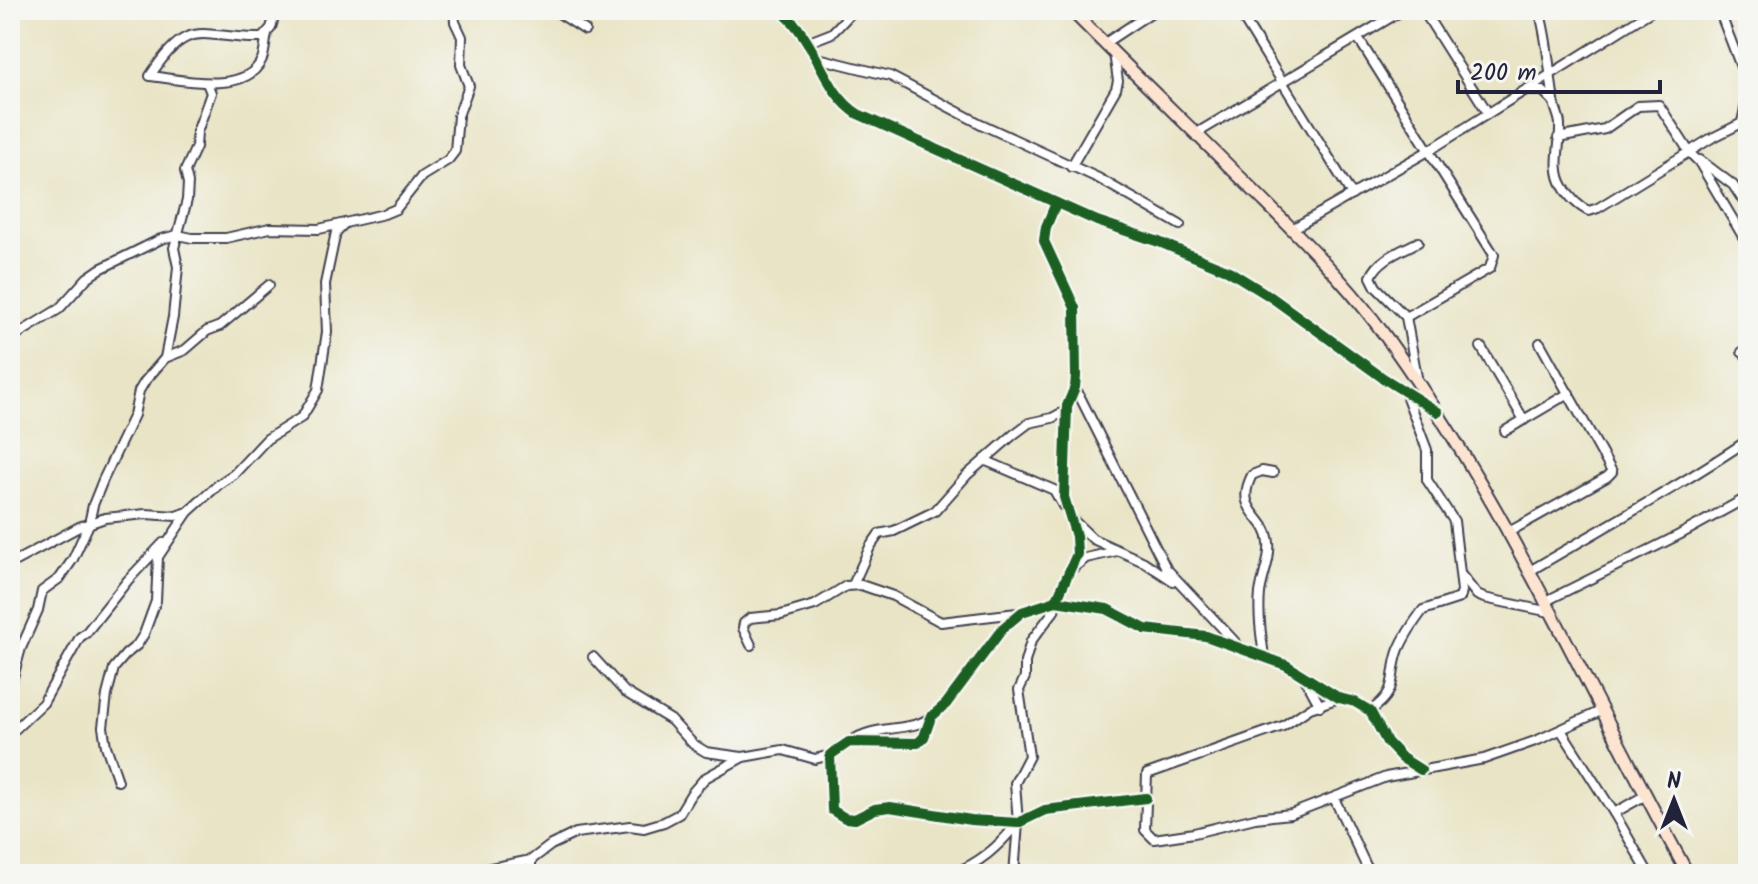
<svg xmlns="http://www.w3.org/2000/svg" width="1758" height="884" viewBox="0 0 1758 884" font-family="Kalam,sans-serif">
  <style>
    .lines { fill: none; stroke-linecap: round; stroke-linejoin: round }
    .minor-casing { stroke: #403f50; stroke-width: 12 }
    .secondary-casing { stroke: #403f50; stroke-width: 15 }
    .minor { stroke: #fff; stroke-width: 8 }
    .secondary { stroke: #fde4d1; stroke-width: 11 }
    .cycleway-casing { stroke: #f6f6f2; stroke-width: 15 }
    .cycleway { stroke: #1b5e20; stroke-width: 10 }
  </style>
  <rect width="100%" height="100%" fill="#f6f6f2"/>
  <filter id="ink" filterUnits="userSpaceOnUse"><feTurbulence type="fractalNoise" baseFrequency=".0125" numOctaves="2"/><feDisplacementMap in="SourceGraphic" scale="16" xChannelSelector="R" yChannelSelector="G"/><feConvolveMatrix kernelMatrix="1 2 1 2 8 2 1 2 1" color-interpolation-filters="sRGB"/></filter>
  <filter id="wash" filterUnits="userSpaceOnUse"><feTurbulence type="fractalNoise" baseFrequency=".006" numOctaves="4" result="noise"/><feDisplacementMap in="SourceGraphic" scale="32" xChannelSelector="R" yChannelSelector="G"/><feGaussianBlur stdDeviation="1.8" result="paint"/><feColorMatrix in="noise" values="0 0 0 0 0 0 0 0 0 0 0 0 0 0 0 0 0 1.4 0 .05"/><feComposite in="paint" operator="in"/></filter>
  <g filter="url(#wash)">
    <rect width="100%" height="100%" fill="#e9e4c5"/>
  </g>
  <g filter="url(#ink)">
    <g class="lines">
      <!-- minor casing -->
      <g class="minor-casing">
        <g id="minor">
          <polyline points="554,10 585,30"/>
          <polyline points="639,10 648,13 660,10"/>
          <path d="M 780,10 C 819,41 821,90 858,114 L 1097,221 L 1159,242 L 1229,271 L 1271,297 L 1383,378 L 1434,409"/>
          <polyline points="1238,10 1352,195"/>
          <polyline points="1423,10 1488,113"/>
          <path d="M 1539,10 C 1548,40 1549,71 1554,101 C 1555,110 1560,117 1560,125 C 1561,145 1552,167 1563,186 C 1568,196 1579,207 1589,211 L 1598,208 L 1710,139 L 1748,120"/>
          <polyline points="1719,10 1748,85"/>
          <path d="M 267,34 C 265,42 265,52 262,59 C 247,96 179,79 150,76 C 191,13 202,40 262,38 L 271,28 L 276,10"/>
          <polyline points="1358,38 1494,255 1490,268 1406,317"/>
          <polyline points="809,42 832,33 854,10"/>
          <polyline points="1105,43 1155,10"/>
          <polyline points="818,58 890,76 981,124 1098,178 1180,225"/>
          <polyline points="1527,91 1543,91 1553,101"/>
          <polyline points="1742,122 1748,95"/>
          <polyline points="1197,133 1403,10"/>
          <polyline points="1558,138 1605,129 1638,106 1659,105 1690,153 1699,162 1748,245"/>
          <polyline points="1700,160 1733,185 1748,208"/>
          <polyline points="1071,167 1116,89 1118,81 1114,53"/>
          <polyline points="1056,203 1046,227 1044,241 1075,308 1076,376 1075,387 1067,406 1064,497 1076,536 1077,554 1056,601 1107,609 1145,629 1206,636 1286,665 1339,698 1355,702 1370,711 1387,742 1402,758 1421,770"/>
          <polyline points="1292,229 1430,150 1653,10"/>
          <polyline points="10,339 59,309 87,278 100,269 161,239 178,235 192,238 226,238 270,228 319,229 384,214 396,209 422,176 448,160 455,151 458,116 469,86 461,65 462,37 455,22 454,10"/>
          <polyline points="1481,347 1524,420"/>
          <polyline points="1742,352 1748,357"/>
          <polyline points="165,358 173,317 178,267 174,248 187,200 188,183 185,171 196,147 197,132 211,93 207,83"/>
          <path d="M 1417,377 L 1406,317 L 1376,287 L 1371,277 C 1378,259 1401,251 1418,242"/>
          <polyline points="1075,387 1166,568 1238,645"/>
          <polyline points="1505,431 1569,393"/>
          <polyline points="984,460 1054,490 1063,506"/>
          <polyline points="1070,517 1093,539 1144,562 1173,581"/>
          <polyline points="1507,533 1607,477 1612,472 1540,343"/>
          <polyline points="10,564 79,527 105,518 146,514 176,516 188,512 219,484 234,474 267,439 302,417 318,390 327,332 325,284 336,232 345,223"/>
          <polyline points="1072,569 1086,558 1117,551"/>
          <path d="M 1528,572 C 1602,528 1677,488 1748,440"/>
          <polyline points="1462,576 1477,595 1484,598 1550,612"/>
          <polyline points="853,585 870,547 879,534 894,531 935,511 967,475 1013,435 1029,423 1052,418 1067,410"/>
          <polyline points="1056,601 1022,612 1003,628 946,704 931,717 924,737 918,743 849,742 830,755 832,810 845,818 855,819 875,809 890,807 971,820 1018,823 1045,810 1146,798"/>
          <polyline points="1544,602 1679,535 1748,497"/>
          <polyline points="751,645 743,628 744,623 750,618 781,615 815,605 846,586 861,585 893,596 941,622 1017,613"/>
          <path d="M 1264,656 C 1261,635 1258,614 1260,593 C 1262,577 1271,559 1269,543 C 1267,515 1233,512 1252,475 L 1262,471 L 1273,473"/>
          <polyline points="593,657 625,692 671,720 693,744 706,752 742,757"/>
          <polyline points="1304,677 1320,706"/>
          <polyline points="10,688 21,648 38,610 42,591 60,578 73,559 89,524 93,505 103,480 134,415 139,391 145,381 165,358 185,350 207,331 220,326 269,285"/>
          <polyline points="1339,698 1310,708 1283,726 1147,774 1145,830 1154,839 1194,833 1255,818 1291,814 1386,777 1484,759 1538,740 1603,710"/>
          <path d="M 1370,711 C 1401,690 1388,677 1399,649 C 1405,635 1414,622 1423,610 L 1460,598 L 1462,591 L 1454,521 L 1427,480 L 1427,450 L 1405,392"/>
          <polyline points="1561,730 1614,813 1649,874"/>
          <polyline points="10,734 43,703 80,637 86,633 128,580 163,543"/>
          <path d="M 850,742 C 876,723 911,733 931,717"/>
          <polyline points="118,781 106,746 103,727 107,695 114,668 126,654 137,645 144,634 156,601 158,557 188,512"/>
          <polyline points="1334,798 1370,874"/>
          <polyline points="1614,813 1646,795"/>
          <polyline points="531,860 531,874"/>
          <polyline points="460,874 531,860 551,845 576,833 630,826 644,828 664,822 679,814 691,794 705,778 743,757 783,750 815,759 830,755"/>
          <path d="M 952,874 C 980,863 998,847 1017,824"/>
          <polyline points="1014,874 1018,823 1015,783 1029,756 1019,690 1025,677 1025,662 1031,641 1054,611 1056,601"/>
        </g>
      </g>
      <!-- secondary casing -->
      <g class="secondary-casing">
        <path id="secondary" d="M 1071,10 C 1132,72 1195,132 1256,193 C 1297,234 1340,276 1375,322 C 1502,492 1586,689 1688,874"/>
      </g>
      <!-- minor -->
      <use href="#minor" class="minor"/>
      <!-- secondary -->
      <use href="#secondary" class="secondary"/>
      <!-- cycleway casing -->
      <g class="cycleway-casing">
        <g id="cycleway">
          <path d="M 780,10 C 819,41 821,90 858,114 L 1097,221 L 1159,242 L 1229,271 L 1271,297 L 1383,378 L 1438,412"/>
          <polyline points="1056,203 1046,227 1044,241 1075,308 1076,376 1075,387 1067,406 1064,497 1076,536 1077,554 1056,601 1107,609 1145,629 1206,636 1286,665 1339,698 1355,702 1370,711 1387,742 1402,758 1421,770"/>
          <polyline points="1056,601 1022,612 1003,628 946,704 931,717 924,737 918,743 849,742 830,755 832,810 845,818 855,819 875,809 890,807 971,820 1018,823 1045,810 1146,798"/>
        </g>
      </g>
      <!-- cycleway -->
      <use href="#cycleway" class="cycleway"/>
    </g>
  </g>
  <!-- margin -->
  <rect width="1758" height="884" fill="none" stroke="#f6f6f2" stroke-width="40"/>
  <!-- north arrow -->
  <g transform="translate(1674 800)" stroke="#f6f6f2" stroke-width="6" paint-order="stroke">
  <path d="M0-6L14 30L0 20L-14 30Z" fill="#22223b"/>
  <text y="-12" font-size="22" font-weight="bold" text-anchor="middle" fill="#22223b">N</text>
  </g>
  <!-- scale -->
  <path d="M1458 80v12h202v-12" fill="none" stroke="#22223b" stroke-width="4"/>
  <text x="1470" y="80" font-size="24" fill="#22223b" stroke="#f6f6f2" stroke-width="6" paint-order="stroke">200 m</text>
</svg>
